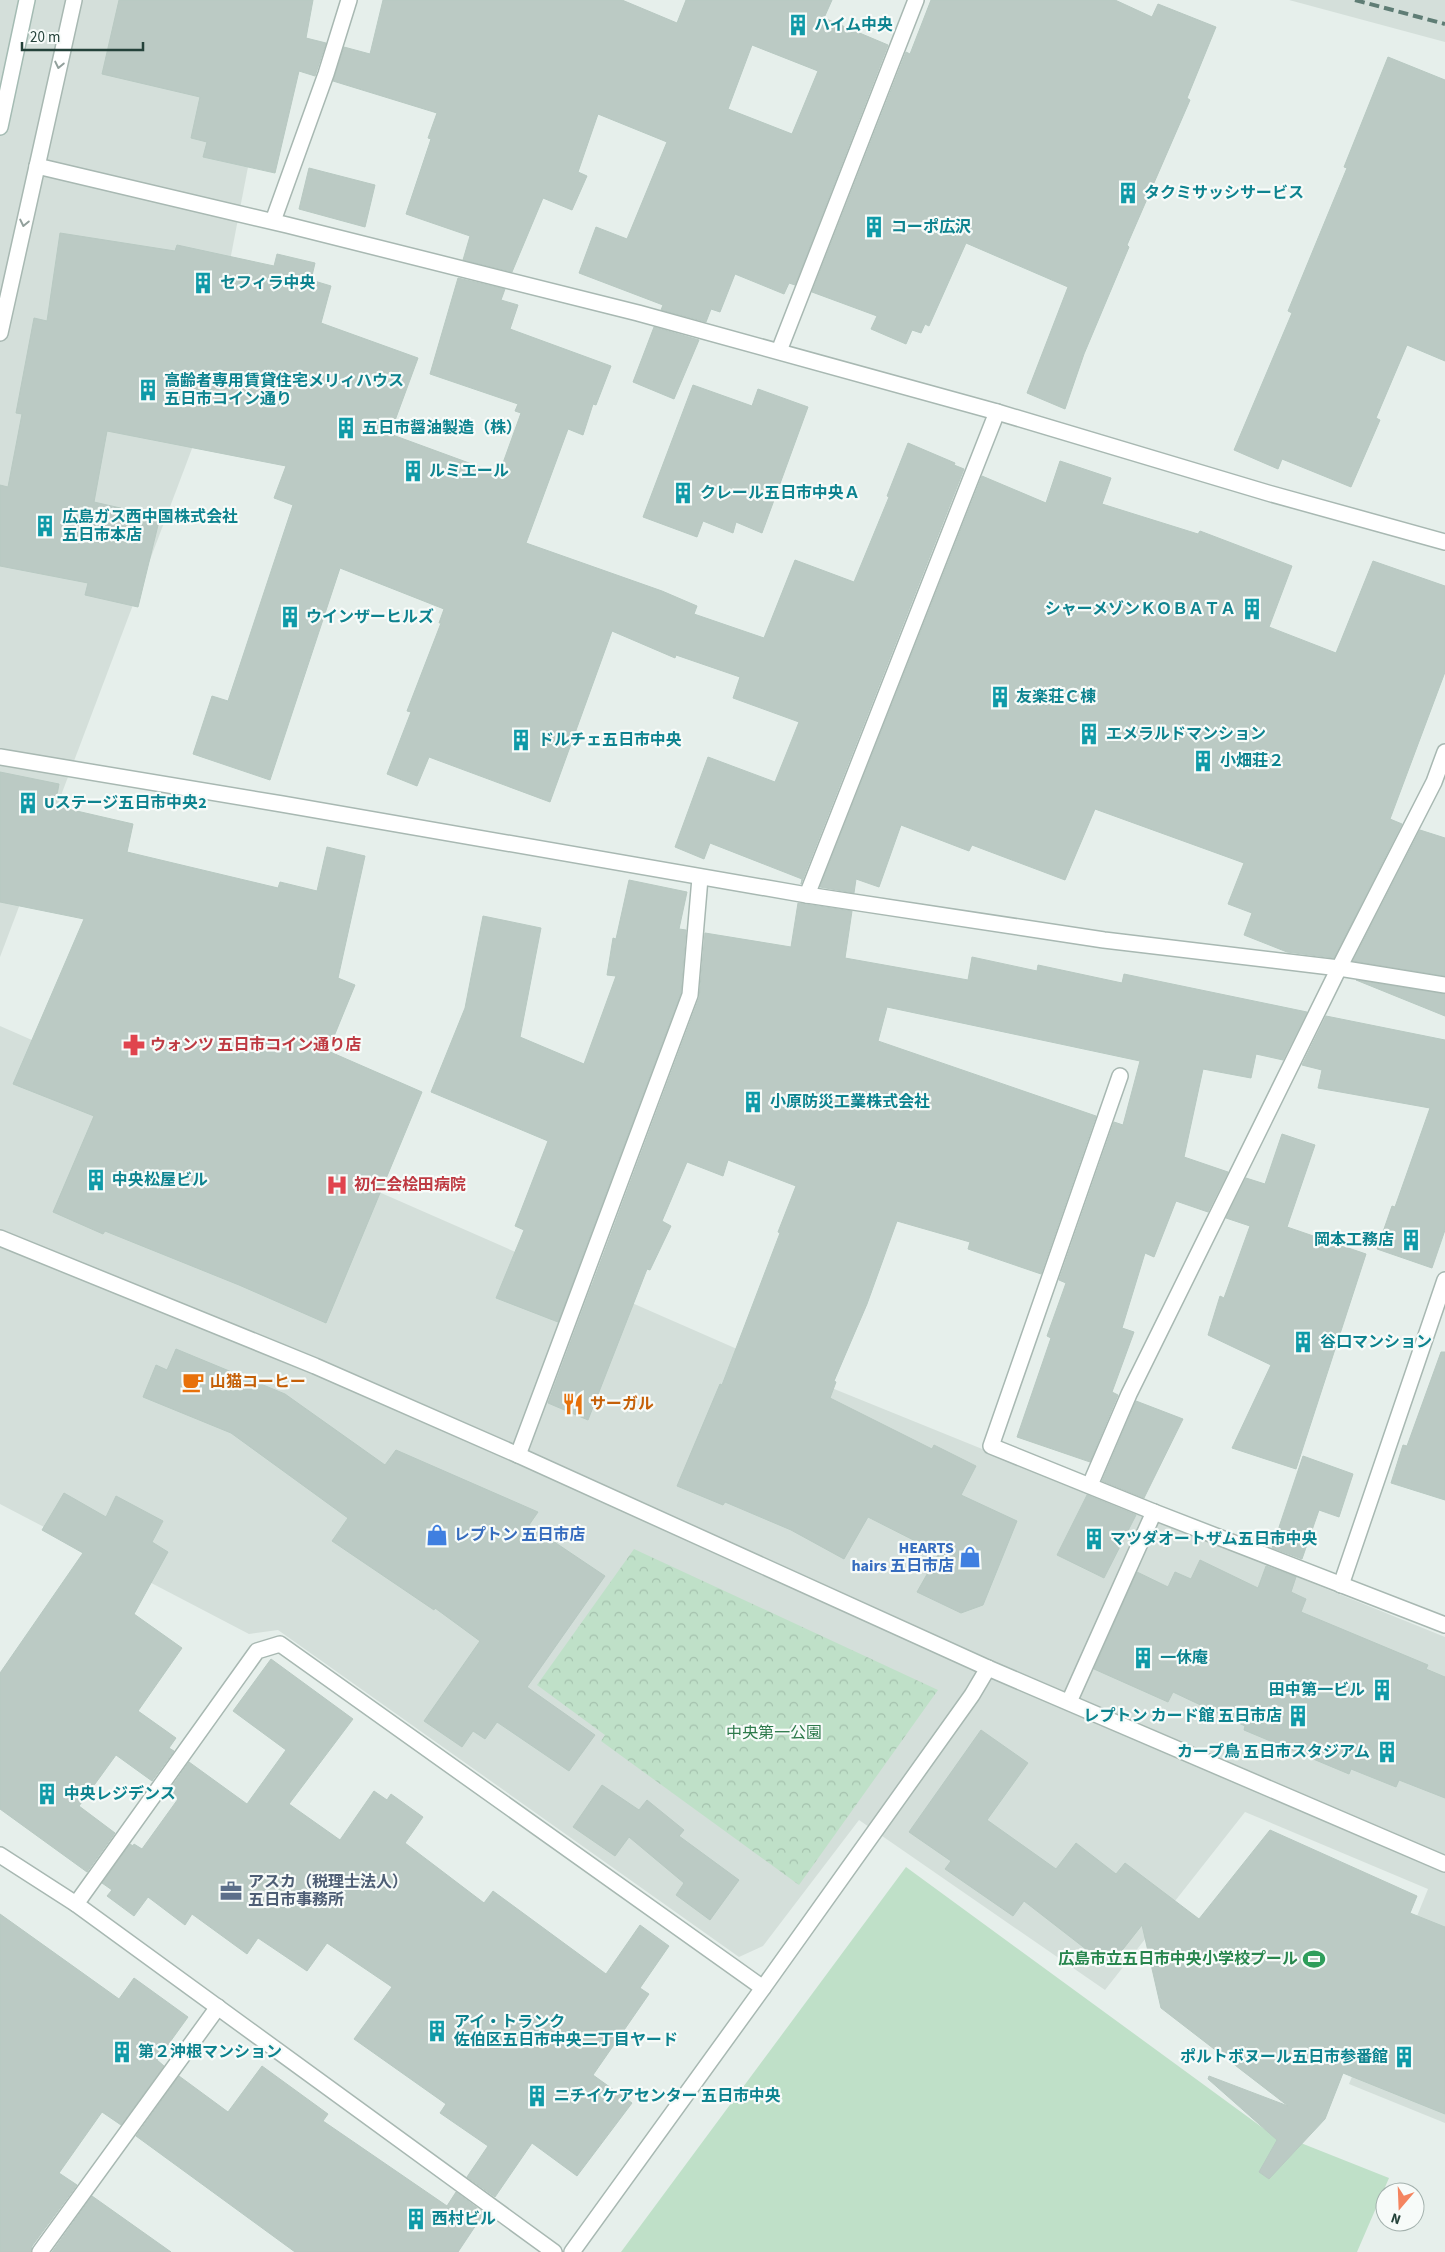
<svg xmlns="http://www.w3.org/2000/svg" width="1445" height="2252" viewBox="0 0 1445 2252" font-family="'Source Sans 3','Noto Sans JP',sans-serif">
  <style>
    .built { fill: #d4dfda }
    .park { fill: url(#park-crowns) }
    .garden { fill: #bfe0c8 }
    .building { fill: #bbcac4; stroke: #b8c9c2; fill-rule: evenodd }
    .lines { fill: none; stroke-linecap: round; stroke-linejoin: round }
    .minor-casing { stroke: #a8b8b2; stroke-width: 18 }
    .tertiary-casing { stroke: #a8b8b2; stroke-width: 18 }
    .secondary-casing { stroke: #a4bbb3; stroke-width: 18 }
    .minor { stroke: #fff; stroke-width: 15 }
    .tertiary { stroke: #fff; stroke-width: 15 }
    .secondary { stroke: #fff; stroke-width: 15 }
    .rail { stroke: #5f7d75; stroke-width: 4; stroke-dasharray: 10 5; stroke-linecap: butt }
    .oneway { stroke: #92a09c }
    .labels { text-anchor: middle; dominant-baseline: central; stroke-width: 4.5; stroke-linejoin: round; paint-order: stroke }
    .culture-label { font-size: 16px; font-weight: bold; fill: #0d838f; stroke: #f7fbf9; text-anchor: start }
    .health-label { font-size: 16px; font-weight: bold; fill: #be3a42; stroke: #f7fbf9; text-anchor: start }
    .food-label { font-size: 16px; font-weight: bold; fill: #c56008; stroke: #f7fbf9; text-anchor: start }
    .shop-label { font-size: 16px; font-weight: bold; fill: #366cbe; stroke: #f7fbf9; text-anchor: start }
    .park-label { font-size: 16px; fill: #2d7a4b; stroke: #f7fbf9 }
    .service-label { font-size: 16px; font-weight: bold; fill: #4e5e75; stroke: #f7fbf9; text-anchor: start }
    .leisure-label { font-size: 16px; font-weight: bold; fill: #27864d; stroke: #f7fbf9; text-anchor: end }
  </style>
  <defs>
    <pattern id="park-crowns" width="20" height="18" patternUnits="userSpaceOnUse" patternTransform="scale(1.25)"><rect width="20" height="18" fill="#bfe0c8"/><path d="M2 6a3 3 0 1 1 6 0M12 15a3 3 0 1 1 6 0" fill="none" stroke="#a4c1ad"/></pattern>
  </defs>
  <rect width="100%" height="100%" fill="#e6efeb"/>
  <!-- built -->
  <g class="built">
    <polygon points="0,0 280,0 196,438 0,957"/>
    <polygon points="1289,0 1445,0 1445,42"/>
    <polygon points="0,1026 753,1356 1445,1637 1445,2123 1349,2084 1428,1889 1245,1812 1105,1990 859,1820 763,1946 739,1957 278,1630 249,1634 0,1504"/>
  </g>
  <!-- park -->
  <polygon class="park" points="634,1549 938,1690 799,1885 601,1741 605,1735 537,1685"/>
  <!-- garden -->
  <polygon class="garden" points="906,1867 1263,2128 1389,2178 1357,2252 621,2252"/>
  <!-- building -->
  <g class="building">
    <polygon points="119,0 313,0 306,38 326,43 315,76 299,71 275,173 203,157 207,142 191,138 200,97 102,74"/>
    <path d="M 383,0 L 622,0 L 677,23 L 686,0 L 832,0 L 824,18 L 888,45 L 795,285 L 789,283 L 784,294 L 735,274 L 720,312 L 711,309 L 706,322 L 661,310 L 663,305 L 579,273 L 596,227 L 627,239 L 667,142 L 598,114 L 578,172 L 587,176 L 572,210 L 543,198 L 512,272 L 463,260 L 470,236 L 406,214 L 431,139 L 428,138 L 437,113 L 333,81 L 344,47 L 370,54 ZM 752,45 L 818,71 L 792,134 L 728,109 Z"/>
    <polygon points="931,0 1115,0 1152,17 1158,4 1216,27 1187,98 1190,100 1127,245 1129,247 1084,354 1065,409 1027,393 1068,287 966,243 929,326 925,324 921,333 912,330 906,344 871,329 877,316 812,292 906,52 910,54"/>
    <polygon points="1388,57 1445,80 1445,361 1407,345 1376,418 1380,420 1351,487 1282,459 1278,469 1234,450 1292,313 1288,311 1347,168 1344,167"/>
    <polygon points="309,168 375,185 365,227 299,209"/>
    <polygon points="60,233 175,251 177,245 274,266 277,254 315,263 311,280 331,286 321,323 418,358 390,434 499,474 521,413 515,411 518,404 430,374 458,278 505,289 501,300 518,305 510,329 611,366 596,405 593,404 583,435 568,429 526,543 662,591 697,606 694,614 764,638 795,560 854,582 889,497 887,496 908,443 955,463 954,465 964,469 801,884 802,879 710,843 704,859 675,847 708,757 775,782 799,722 733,698 740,677 676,655 675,658 612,631 550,802 429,757 417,786 387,774 411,712 407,711 441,623 439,623 444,609 340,568 270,780 193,754 212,696 228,701 293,505 274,498 286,466 107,431 94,502 160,517 138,607 85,595 88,583 0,566 0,485 8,487 22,414 16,413 34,318 47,321"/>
    <polygon points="654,327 699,340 674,399 633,382"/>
    <polygon points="693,385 752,406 758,389 808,407 762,533 736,522 733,533 703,521 697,537 643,517"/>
    <polygon points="1060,461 1111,478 1102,504 1198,534 1200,531 1292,566 1269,627 1336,653 1373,561 1445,586 1445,672 1390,819 1402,824 1334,958 1287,952 1244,935 1252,913 1228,904 1244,863 1095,809 1065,880 972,845 969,851 901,825 879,887 856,879 854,893 820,887 982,476 1046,503"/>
    <polygon points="0,772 59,784 55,806 133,824 127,852 278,888 280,882 317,891 327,847 365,856 338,978 355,985 328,1051 422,1092 326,1323 239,1285 105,1231 103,1234 53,1212 94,1116 13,1084 84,919 0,902"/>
    <polygon points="1420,830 1445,838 1445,976 1353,961"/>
    <polygon points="629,880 687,892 679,929 686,930 681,993 558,1322 496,1298 524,1230 515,1226 548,1141 431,1092 465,1008 483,916 541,928 520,1037 584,1064 616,976 607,975 613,938 616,939"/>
    <polygon points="798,903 852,911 845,958 968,980 972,957 1037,971 1038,965 1122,983 1124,974 1307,1012 1283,1060 1256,1054 1251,1078 1203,1069 1184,1157 1228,1172 1208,1212 1176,1201 1154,1257 1145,1253 1122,1328 1134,1332 1112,1392 1118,1395 1090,1462 1017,1437 1051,1338 1047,1336 1066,1283 1059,1280 1114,1122 1123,1125 1140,1061 887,1007 878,1041 1096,1116 1041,1274 968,1249 970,1242 897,1221 867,1304 834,1381 836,1382 830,1398 932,1449 934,1445 976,1466 961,1495 1017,1521 983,1605 961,1613 917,1592 939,1553 868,1517 844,1559 791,1530 725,1502 723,1505 677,1486 720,1384 722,1385 780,1233 778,1232 796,1186 728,1160 723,1176 687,1162 662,1221 671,1226 650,1270 647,1269 588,1420 548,1403 699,998 705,933 791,947"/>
    <polygon points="1356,980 1445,994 1445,1016"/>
    <polygon points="1326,1016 1445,1040 1445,1230 1432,1268 1377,1249 1392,1206 1395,1207 1430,1108 1318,1088 1322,1070 1302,1065"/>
    <polygon points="1282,1134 1315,1145 1287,1227 1366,1254 1296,1469 1232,1448 1271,1365 1208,1335 1220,1296 1224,1298 1250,1226 1226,1218 1246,1178 1265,1184"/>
    <polygon points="176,1349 285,1394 385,1465 396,1450 538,1512 529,1525 605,1576 527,1687 595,1735 569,1771 497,1722 485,1739 473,1731 462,1747 424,1721 480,1641 435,1608 434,1610 332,1541 348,1518 231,1433 143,1397 156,1365 167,1370"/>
    <polygon points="1441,1352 1445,1352 1445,1500 1391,1483 1403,1445 1407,1446"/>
    <polygon points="1136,1401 1183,1419 1144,1498 1102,1481"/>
    <polygon points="1303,1456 1353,1474 1339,1517 1319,1510 1302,1559 1272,1548"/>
    <polygon points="64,1493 106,1517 116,1496 163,1521 152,1542 168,1552 134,1614 182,1648 138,1711 176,1738 169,1748 174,1751 152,1781 116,1755 79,1806 115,1833 87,1872 0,1809 0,1673 83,1553 42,1530"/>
    <polygon points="1087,1495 1136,1515 1104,1578 1057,1555"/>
    <polygon points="1200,1560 1258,1588 1266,1566 1296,1577 1291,1592 1306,1599 1301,1612 1428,1665 1426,1669 1445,1677 1445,1798 1399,1780 1396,1787 1351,1769 1349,1774 1244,1730 1245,1726 1173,1692 1168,1702 1094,1669 1137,1572 1168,1587 1175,1572 1191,1579"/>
    <polygon points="271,1659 353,1719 289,1804 340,1840 374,1791 387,1800 391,1794 423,1817 405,1843 484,1903 493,1891 606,1974 640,1925 669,1946 640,1988 649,1994 593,2075 632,2103 577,2176 532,2143 495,2197 467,2177 488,2146 440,2113 446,2104 354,2039 392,1987 327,1943 307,1971 258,1938 247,1954 192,1914 185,1925 148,1897 134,1916 107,1896 112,1890 102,1883 130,1844 133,1846 134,1844 142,1849 178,1799 168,1792 189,1762 247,1804 286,1750 233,1711"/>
    <polygon points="981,1730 1028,1763 987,1820 1056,1869 1076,1843 1116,1874 1125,1863 1199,1919 1270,1830 1417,1896 1410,1913 1445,1927 1445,2114 1343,2073 1325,2119 1269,2179 1259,2172 1277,2140 1208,2079 1209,2076 1288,2106 1161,2008 1142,1925 1109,1967 1024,1901 1013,1916 945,1869 951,1861 909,1832"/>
    <polygon points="602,1785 639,1810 647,1800 684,1830 679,1836 739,1880 710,1920 676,1895 684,1883 629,1837 615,1856 573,1827"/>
    <polygon points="0,1914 119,1999 134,1978 188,2017 157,2060 164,2066 121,2125 102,2112 59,2173 77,2185 32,2246 31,2252 0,2252"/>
    <polygon points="262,2066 328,2114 323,2121 447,2206 456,2192 484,2213 458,2252 295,2252 136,2136 179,2076 228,2112"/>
    <polygon points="92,2196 171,2252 52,2252"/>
  </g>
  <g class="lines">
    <!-- minor casing -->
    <g class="minor-casing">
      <g id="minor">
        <polyline points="37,166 287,225 638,313 997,412 1268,493 1445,542"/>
        <polyline points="273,221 326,74 349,0"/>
        <polyline points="0,333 74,0"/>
        <polyline points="779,351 916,0"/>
        <polyline points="0,757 282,804 807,895 1104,940 1339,968 1445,985"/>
        <polyline points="807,895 997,412"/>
        <polyline points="1120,1076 991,1446 1154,1512 1445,1625"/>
        <polyline points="518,1455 690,995 700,878"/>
        <polyline points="1090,1485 1129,1394 1339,968 1434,782 1445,752"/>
        <polyline points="1341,1585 1445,1280"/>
        <polyline points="1069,1702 1154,1512"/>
        <polyline points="0,1855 76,1904 554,2252"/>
        <polyline points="76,1904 257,1651 280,1644 763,1988"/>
        <polyline points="40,2252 218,2007"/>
      </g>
    </g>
    <!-- tertiary casing -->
    <g class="tertiary-casing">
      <g id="tertiary">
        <polyline points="0,1238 315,1366 518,1455 988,1668 1445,1864"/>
        <polyline points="572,2252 763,1988 972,1695 988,1668"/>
      </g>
    </g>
    <!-- secondary casing -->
    <g class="secondary-casing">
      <polyline id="secondary" points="0,127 27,0"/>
    </g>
    <!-- minor -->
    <use href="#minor" class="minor"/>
    <!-- tertiary -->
    <use href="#tertiary" class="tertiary"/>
    <!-- secondary -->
    <use href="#secondary" class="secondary"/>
    <!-- rail -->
    <polyline class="rail" points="1355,0 1445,24"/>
  </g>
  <!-- one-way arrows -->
  <defs><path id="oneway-chevron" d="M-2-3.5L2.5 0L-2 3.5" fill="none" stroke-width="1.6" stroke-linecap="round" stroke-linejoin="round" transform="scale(1.25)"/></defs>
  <g class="oneway">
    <use href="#oneway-chevron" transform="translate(59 65) rotate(102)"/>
    <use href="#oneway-chevron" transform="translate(24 223) rotate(102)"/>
  </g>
  <!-- icons -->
  <defs>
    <g id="building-bare" transform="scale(1.725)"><path d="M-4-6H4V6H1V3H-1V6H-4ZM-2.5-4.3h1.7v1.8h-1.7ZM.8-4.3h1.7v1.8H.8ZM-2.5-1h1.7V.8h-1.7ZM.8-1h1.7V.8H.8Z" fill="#0f9aa8" stroke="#f7fbf9" stroke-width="2.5" paint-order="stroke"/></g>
    <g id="pharmacy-bare" transform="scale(1.725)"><path d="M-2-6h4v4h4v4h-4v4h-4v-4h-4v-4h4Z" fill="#e0444e" stroke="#f7fbf9" stroke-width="2.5" paint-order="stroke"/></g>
    <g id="hospital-bare" transform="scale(1.725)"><path d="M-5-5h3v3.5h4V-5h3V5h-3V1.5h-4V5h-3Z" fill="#e0444e" stroke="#f7fbf9" stroke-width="2.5" paint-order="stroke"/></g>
    <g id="cafe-bare" transform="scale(1.725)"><path d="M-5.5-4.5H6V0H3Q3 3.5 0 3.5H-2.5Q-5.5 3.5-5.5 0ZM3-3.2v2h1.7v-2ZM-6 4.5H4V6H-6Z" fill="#e8710a" stroke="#f7fbf9" stroke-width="2.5" paint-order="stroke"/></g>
    <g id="restaurant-bare" transform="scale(1.725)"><path d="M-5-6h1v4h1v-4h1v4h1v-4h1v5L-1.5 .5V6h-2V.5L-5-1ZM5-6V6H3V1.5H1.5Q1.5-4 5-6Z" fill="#e8710a" stroke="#f7fbf9" stroke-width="2.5" paint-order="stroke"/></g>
    <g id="shop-bare" transform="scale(1.725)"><path d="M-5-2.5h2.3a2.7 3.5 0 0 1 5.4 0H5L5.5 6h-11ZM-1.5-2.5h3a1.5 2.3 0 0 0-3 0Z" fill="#3f7fe0" stroke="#f7fbf9" stroke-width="2.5" paint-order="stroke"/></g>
    <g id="office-bare" transform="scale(1.725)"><path d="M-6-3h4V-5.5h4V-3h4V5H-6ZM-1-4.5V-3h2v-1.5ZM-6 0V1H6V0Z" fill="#5c6f8a" stroke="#f7fbf9" stroke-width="2.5" paint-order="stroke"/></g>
    <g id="stadium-bare" transform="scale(1.725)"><path d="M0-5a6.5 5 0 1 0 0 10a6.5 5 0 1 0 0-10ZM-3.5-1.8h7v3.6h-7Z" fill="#2e9e5b" stroke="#f7fbf9" stroke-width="2.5" paint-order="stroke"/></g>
  </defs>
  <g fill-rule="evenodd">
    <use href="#building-bare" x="798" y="25"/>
    <use href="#building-bare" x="1128" y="193"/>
    <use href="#building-bare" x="874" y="227"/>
    <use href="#building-bare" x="203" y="283"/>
    <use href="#building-bare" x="148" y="390"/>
    <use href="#building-bare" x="346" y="428"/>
    <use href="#building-bare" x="413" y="471"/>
    <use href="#building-bare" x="683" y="493"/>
    <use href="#building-bare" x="45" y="526"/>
    <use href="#building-bare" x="1252" y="609"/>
    <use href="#building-bare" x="290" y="617"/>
    <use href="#building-bare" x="1000" y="697"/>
    <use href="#building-bare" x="1089" y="734"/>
    <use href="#building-bare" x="521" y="740"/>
    <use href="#building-bare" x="1203" y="761"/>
    <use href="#building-bare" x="28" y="803"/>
    <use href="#pharmacy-bare" x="134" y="1045"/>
    <use href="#building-bare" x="753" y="1102"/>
    <use href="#building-bare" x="96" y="1180"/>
    <use href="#hospital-bare" x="337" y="1185"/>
    <use href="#building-bare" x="1411" y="1240"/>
    <use href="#building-bare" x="1303" y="1342"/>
    <use href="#cafe-bare" x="193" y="1382"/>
    <use href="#restaurant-bare" x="573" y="1404"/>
    <use href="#shop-bare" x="437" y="1535"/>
    <use href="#building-bare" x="1094" y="1539"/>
    <use href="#shop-bare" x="970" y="1557"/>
    <use href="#building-bare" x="1143" y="1658"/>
    <use href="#building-bare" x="1382" y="1690"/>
    <use href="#building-bare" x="1298" y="1716"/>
    <use href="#building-bare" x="1387" y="1752"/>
    <use href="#building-bare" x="47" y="1794"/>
    <use href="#office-bare" x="231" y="1891"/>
    <use href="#stadium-bare" x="1314" y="1959"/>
    <use href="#building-bare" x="437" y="2031"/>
    <use href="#building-bare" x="122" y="2052"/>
    <use href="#building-bare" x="1404" y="2057"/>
    <use href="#building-bare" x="537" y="2096"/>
    <use href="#building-bare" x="416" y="2219"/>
  </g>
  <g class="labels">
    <!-- culture labels -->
    <g class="culture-label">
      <text x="814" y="25">ハイム中央</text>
      <text x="1144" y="193">タクミサッシサービス</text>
      <text x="891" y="227">コーポ広沢</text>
      <text x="220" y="283">セフィラ中央</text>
      <text x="164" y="381">高齢者専用賃貸住宅メリィハウス<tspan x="164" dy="18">五日市コイン通り</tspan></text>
      <text x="362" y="428">五日市醤油製造（株）</text>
      <text x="429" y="471">ルミエール</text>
      <text x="700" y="493">クレール五日市中央Ａ</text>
      <text x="62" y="517">広島ガス西中国株式会社<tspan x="62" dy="18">五日市本店</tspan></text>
      <text x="1236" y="609" text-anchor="end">シャーメゾンＫＯＢＡＴＡ</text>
      <text x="306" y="617">ウインザーヒルズ</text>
      <text x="1016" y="697">友楽荘Ｃ棟</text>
      <text x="1106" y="734">エメラルドマンション</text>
      <text x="538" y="740">ドルチェ五日市中央</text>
      <text x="1220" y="761">小畑荘２</text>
      <text x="44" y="803">Uステージ五日市中央2</text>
      <text x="770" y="1102">小原防災工業株式会社</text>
      <text x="112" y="1180">中央松屋ビル</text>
      <text x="1394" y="1240" text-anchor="end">岡本工務店</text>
      <text x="1320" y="1342">谷口マンション</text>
      <text x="1110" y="1539">マツダオートザム五日市中央</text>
      <text x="1160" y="1658">一休庵</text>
      <text x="1365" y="1690" text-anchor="end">田中第一ビル</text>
      <text x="1282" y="1716" text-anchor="end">レプトン カード館 五日市店</text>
      <text x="1370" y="1752" text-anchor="end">カープ鳥 五日市スタジアム</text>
      <text x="64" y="1794">中央レジデンス</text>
      <text x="454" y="2022">アイ・トランク<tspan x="454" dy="18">佐伯区五日市中央二丁目ヤード</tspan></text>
      <text x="138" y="2052">第２沖根マンション</text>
      <text x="1388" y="2057" text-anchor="end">ポルトボヌール五日市参番館</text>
      <text x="554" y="2096">ニチイケアセンター 五日市中央</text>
      <text x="432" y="2219">西村ビル</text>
    </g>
    <!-- health labels -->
    <g class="health-label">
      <text x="150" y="1045">ウォンツ 五日市コイン通り店</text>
      <text x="354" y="1185">初仁会桧田病院</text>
    </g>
    <!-- food labels -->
    <g class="food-label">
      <text x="210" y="1382">山猫コーヒー</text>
      <text x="590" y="1404">サーガル</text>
    </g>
    <!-- shop labels -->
    <g class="shop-label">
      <text x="454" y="1535">レプトン 五日市店</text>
      <text x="954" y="1548" text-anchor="end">HEARTS<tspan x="954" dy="18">hairs 五日市店</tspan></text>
    </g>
    <!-- park labels -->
    <g class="park-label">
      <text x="774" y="1733">中央第一公園</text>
    </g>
    <!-- service labels -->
    <g class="service-label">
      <text x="248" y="1882">アスカ（税理士法人）<tspan x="248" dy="18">五日市事務所</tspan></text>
    </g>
    <!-- leisure labels -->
    <g class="leisure-label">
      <text x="1298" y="1959">広島市立五日市中央小学校プール</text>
    </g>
  </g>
  <!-- north arrow -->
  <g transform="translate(1400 2207) rotate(199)"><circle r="24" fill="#f7fbf9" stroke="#a3b1ad"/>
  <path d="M0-4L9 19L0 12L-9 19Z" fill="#f4845f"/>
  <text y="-8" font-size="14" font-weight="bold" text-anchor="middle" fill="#24423a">N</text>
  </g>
  <!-- scale -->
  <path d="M22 42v8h121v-8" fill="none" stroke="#24423a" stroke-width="2.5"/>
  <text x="30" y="42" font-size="15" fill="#24423a" stroke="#f7fbf9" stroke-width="4" paint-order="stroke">20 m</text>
</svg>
